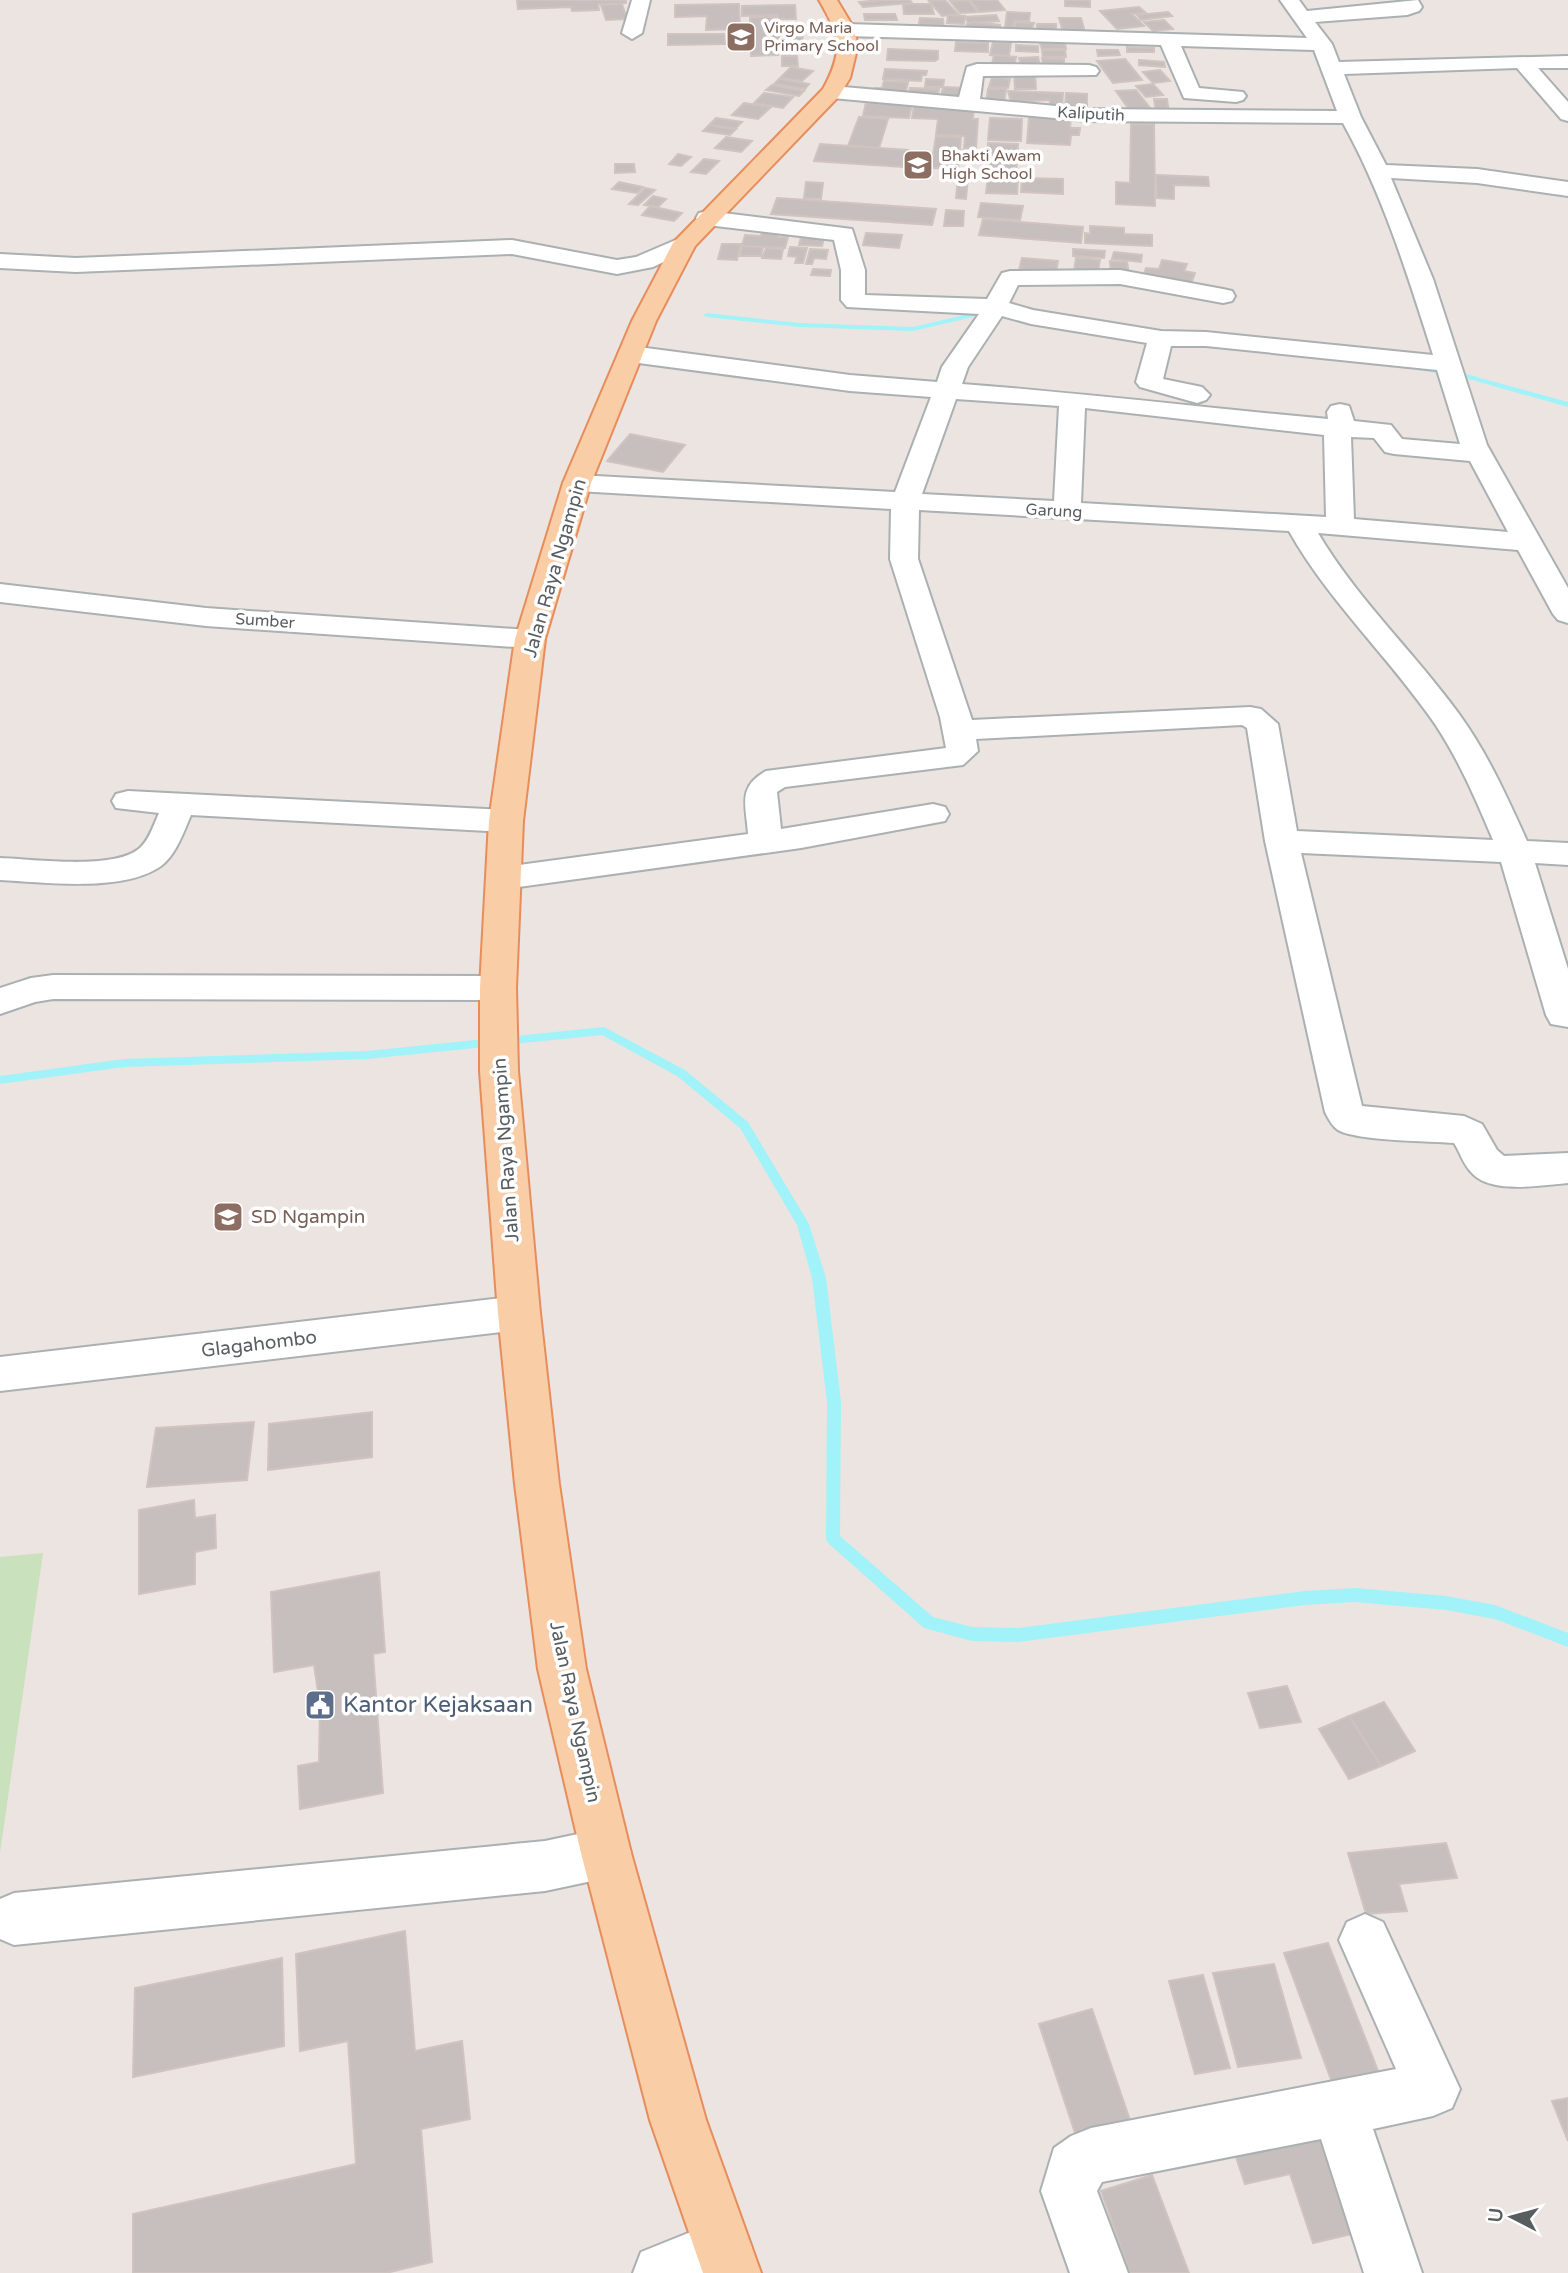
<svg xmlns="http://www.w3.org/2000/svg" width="1568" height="2273" viewBox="0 0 1568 2273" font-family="'Varela Round',sans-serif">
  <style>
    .green { fill: #cae1bd }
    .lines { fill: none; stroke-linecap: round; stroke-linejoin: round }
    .stream { fill: #a1f3f9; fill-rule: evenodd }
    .building { fill: #c6bfbd; stroke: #cfc4bf; stroke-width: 2 }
    .minor-casing { stroke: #abb0b2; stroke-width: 4 }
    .major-casing { stroke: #e78d5c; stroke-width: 4 }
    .minor { fill: #fff; fill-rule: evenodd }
    .major { fill: #f9cda6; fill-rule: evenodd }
    .labels { text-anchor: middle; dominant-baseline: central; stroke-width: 7; stroke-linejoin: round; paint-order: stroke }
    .far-education-label { font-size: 16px; fill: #785e54; stroke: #fff; text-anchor: start }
    .far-street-label { font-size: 16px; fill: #585e60; stroke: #fff }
    .street-label { font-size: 19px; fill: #585e60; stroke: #fff }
    .education-label { font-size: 19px; fill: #785e54; stroke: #fff; text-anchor: start }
    .near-service-label { font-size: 23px; fill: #4e5e75; stroke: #fff; text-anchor: start }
  </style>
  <rect width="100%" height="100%" fill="#ebe4e0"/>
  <!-- green -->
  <polygon class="green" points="43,1553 0,1853 0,1557"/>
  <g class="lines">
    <!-- stream -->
    <g class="stream">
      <polygon points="977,312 1022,317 1026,319 1022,321 977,316 913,331 799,327 707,317 703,315 707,313 799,323 913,327"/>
      <polygon points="1405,364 1466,374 1568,402 1568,407 1465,378 1405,368"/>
      <polygon points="604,1027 685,1070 748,1122 809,1224 826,1278 841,1402 840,1536 933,1617 972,1627 1018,1628 1305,1591 1355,1588 1446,1596 1495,1605 1568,1633 1568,1647 1495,1619 1446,1610 1355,1602 1305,1605 1018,1642 972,1641 924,1628 828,1543 826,1539 827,1402 812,1278 797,1225 740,1128 677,1076 602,1035 367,1059 124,1067 0,1084 0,1076 124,1059 367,1051"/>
    </g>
  </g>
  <!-- building -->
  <g class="building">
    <polygon points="517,0 626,0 626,3 598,4 599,10 572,11 571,7 518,9"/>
    <polygon points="881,0 910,0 912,3 863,7 859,2"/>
    <polygon points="945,0 958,14 942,16 929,1"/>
    <polygon points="968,0 978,12 960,13 950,1"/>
    <polygon points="970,0 997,0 1005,10 980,12"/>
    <polygon points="1065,0 1090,0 1090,7 1065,6"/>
    <polygon points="622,4 627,19 606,20 601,5"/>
    <polygon points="739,4 740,29 706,30 707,16 675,17 675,5"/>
    <polygon points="903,4 931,4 934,14 904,14"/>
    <polygon points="795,5 796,19 778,19 777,15 742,16 742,6"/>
    <polygon points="1139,7 1146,13 1132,14 1144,26 1117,29 1100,11"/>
    <polygon points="1007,12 1030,13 1029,21 1014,21 1013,28 1005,28"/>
    <polygon points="1168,12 1172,16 1141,20 1137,15"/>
    <polygon points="864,14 895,14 897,20 865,20"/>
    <polygon points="948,15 965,16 964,24 947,23"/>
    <polygon points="996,15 999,21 968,23 965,17"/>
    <polygon points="750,17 776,17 777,31 802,31 803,43 777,43 778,55 751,56 751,42 743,42 743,32 750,32"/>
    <polygon points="920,18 943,19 944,32 918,29"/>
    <polygon points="1059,18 1081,18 1085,32 1063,32"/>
    <polygon points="1164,20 1173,29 1153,31 1144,22"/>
    <polygon points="974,22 1000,25 1000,30 966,29 967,24"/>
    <polygon points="1016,22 1034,23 1032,29 1014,28"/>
    <polygon points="1037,24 1056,24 1056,35 1037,34"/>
    <polygon points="668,34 724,34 725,44 668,45"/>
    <polygon points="956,42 988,43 988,52 955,51"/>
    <polygon points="993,42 1011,43 1009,56 990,55"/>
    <polygon points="1040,43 1065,43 1066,49 1042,49"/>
    <polygon points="1016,45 1038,46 1038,52 1016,51"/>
    <polygon points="1127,47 1154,48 1154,52 1127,52"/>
    <polygon points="888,49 938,51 938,59 935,61 887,60"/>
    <polygon points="1042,50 1065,50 1066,57 1043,57"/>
    <polygon points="1097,50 1118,50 1120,55 1098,56"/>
    <polygon points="994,55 1016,57 1014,69 991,68"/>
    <polygon points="782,56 797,56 798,66 782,66"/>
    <polygon points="1038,57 1041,70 1022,70 1019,58"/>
    <polygon points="1042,58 1064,59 1064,64 1043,64"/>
    <polygon points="1125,59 1142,80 1113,83 1097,61"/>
    <polygon points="1139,60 1164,62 1165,67 1139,65"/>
    <polygon points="791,67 813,71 802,81 780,78"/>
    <polygon points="885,69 927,71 926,75 922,75 921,81 883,79"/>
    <polygon points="1160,70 1170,81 1153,83 1143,72"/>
    <polygon points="1014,74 1035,74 1036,89 1015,89"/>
    <polygon points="992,77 1010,79 1008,88 989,87"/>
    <polygon points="779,79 809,84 805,89 774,84"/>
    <polygon points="926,79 944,80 943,87 925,87"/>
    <polygon points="884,81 908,82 905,96 873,94 875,88 882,88"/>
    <polygon points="1153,84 1163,95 1146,97 1136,86"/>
    <polygon points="772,85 804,91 799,96 766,90"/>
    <polygon points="943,87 965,88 964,98 941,97"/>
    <polygon points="910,88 939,89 937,100 908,99"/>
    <polygon points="988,89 1006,89 1004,105 986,104"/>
    <polygon points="1136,90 1151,109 1130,111 1116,91"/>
    <polygon points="1008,91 1063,93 1062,107 1050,107 1050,100 1011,102"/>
    <polygon points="764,93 793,97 783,108 754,103"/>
    <polygon points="1066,93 1087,94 1087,108 1065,107"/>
    <polygon points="1154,99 1167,99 1169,113 1156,112"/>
    <polygon points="866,102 912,104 909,118 863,116"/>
    <polygon points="744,103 771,107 758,119 732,115"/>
    <polygon points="914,105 974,107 973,119 978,119 976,148 964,148 965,136 936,135 938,119 912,118"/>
    <polygon points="859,117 888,119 879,148 848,146"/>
    <polygon points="1029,117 1071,118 1070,128 1080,128 1079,135 1071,135 1070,145 1027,143"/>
    <polygon points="716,118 742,122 735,129 709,125"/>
    <polygon points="990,118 1022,119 1021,141 988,140"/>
    <polygon points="1131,124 1154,124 1155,206 1116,204 1116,182 1130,183"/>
    <polygon points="709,125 735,129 736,129 730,135 703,131"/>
    <polygon points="936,136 961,137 960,150 975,151 974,162 959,162 958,169 908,167 909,154 933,155"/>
    <polygon points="726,137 752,141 741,152 715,148"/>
    <polygon points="988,143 1018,144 1016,174 986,173"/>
    <polygon points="820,144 879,148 908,150 903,167 814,161"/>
    <polygon points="678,154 691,157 681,166 669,164"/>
    <polygon points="704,159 719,161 706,174 691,172"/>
    <polygon points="615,164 634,164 635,172 615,173"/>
    <polygon points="1156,175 1208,177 1209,186 1174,185 1174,199 1157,198"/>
    <polygon points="988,176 1018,178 1017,194 986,193"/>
    <polygon points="958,177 968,177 966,199 956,198"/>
    <polygon points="1022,178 1063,179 1063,194 1021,192"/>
    <polygon points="619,182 643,187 637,193 612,189"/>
    <polygon points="806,182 823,183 821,199 804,198"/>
    <polygon points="645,188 655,190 638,205 629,204"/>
    <polygon points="653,196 666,199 658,207 644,205"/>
    <polygon points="777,198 936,209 932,225 771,214"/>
    <polygon points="981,203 1023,206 1020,220 978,217"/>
    <polygon points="650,206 682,213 674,221 642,215"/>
    <polygon points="946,210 964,211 963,226 944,226"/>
    <polygon points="983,219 1083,227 1081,243 979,235"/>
    <polygon points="1090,226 1124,228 1124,234 1152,235 1152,246 1085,243 1085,233 1090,234"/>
    <polygon points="763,227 780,227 778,237 788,237 785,248 742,246 745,235 761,236"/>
    <polygon points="866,233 902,235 899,248 863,245"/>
    <polygon points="801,237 824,238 822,246 799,245"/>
    <polygon points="722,244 741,244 737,260 718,259"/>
    <polygon points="742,246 763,247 761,256 740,256"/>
    <polygon points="790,247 807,248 803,263 795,263 797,257 788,256"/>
    <polygon points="766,248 783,249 781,259 762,258"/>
    <polygon points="810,249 828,250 826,259 814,258 812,264 806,264"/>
    <polygon points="1073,249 1105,251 1104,258 1073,256"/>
    <polygon points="1114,252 1142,255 1141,262 1112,259"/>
    <polygon points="1022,258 1058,261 1056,273 1019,270"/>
    <polygon points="1076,258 1100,260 1098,272 1074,270"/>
    <polygon points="1162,260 1187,264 1184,271 1195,273 1191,284 1143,277 1146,268 1159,269"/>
    <polygon points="1110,261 1127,262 1129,274 1111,274"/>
    <polygon points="813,269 831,270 830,276 811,275"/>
    <polygon points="630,434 685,445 663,472 607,461"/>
    <polygon points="372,1412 372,1457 268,1470 269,1424"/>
    <polygon points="254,1422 247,1480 147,1487 156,1428"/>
    <polygon points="194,1500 195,1518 215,1515 216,1548 195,1552 195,1584 139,1594 139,1510"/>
    <polygon points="379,1572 385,1652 373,1654 383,1793 300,1809 298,1766 319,1762 320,1705 314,1665 274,1672 271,1592"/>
    <polygon points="1287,1686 1301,1722 1260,1728 1248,1693"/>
    <polygon points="1384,1702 1415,1751 1381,1766 1349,1716"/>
    <polygon points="1349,1716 1381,1766 1349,1779 1319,1729"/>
    <polygon points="1446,1843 1457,1878 1399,1884 1407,1911 1366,1914 1348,1853"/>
    <polygon points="405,1931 415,2051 462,2041 470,2119 421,2129 432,2262 386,2273 133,2273 133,2214 356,2164 348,2041 300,2051 296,1954"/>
    <polygon points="1328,1943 1382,2081 1336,2093 1284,1953"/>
    <polygon points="282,1958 284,2046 133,2077 135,1988"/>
    <polygon points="1274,1964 1301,2058 1238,2067 1213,1973"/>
    <polygon points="1203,1975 1230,2068 1195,2074 1169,1981"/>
    <polygon points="1092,2009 1132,2126 1078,2142 1039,2024"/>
    <polygon points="1568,2098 1568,2141 1552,2101"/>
    <polygon points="1332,2123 1369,2230 1313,2243 1290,2174 1245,2184 1232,2145"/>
    <polygon points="1152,2175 1189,2273 1130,2273 1101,2191"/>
  </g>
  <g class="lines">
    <!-- minor casing -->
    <g class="minor-casing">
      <g id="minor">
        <polygon points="632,0 650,0 642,33 632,39 622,33"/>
        <path d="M 1280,0 L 1299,0 L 1307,11 L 1418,0 L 1422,7 L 1419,11 L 1407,15 L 1315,22 L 1332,44 L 1339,62 L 1568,56 L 1568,68 L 1538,68 L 1568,102 L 1568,121 L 1561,119 L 1517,68 L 1344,74 L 1361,117 L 1386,165 L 1477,169 L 1568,182 L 1568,196 L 1477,183 L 1391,178 L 1433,279 L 1487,445 L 1568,588 L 1568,623 L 1558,620 L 1553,614 L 1518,550 L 1318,533 C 1357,599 1414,652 1459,714 C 1488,754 1507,797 1527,841 L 1568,843 L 1568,865 L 1535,863 L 1568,969 L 1568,1027 L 1551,1024 L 1546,1015 L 1501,862 L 1301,853 L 1362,1106 L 1464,1116 L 1482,1124 L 1497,1150 L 1504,1156 L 1568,1153 L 1568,1183 C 1542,1185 1490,1195 1471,1172 C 1463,1164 1460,1152 1454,1143 C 1429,1141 1357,1141 1338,1130 C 1332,1126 1328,1118 1325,1112 L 1265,841 L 1247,728 L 1242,725 L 976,739 L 978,751 L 963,765 L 785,787 L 777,792 L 781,829 L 933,804 L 945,807 L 949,814 L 945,821 L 801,848 L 504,889 L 492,886 L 487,878 L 492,870 L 504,867 L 748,834 C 746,805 737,787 766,771 L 946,748 L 940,717 L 890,559 L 891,509 L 577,491 L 567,489 L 563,483 L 567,477 L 577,475 L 895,492 L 931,397 L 850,391 L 631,362 L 622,359 L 618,354 L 622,349 L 631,346 L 850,375 L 937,382 L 942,367 L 979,314 L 847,307 L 841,300 L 841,270 L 834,240 L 707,225 L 699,223 L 696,218 L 699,213 L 707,211 L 852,229 L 865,270 L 865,295 L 987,299 L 1002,273 L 1010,271 L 1120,270 L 1223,289 L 1232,291 L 1235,296 L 1232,301 L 1223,303 L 1120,284 L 1018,285 L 1009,303 L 1033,310 L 1161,331 L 1206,332 L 1433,355 C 1408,276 1383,195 1343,123 L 1088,121 L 832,98 L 825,96 L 822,92 L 825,88 L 832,86 L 959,97 L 967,67 L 977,64 L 1089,65 L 1096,67 L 1099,71 L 1096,75 L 983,76 L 980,99 L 1088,109 L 1337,111 L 1314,50 L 1181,46 L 1199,88 L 1243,92 L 1246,96 L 1243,100 L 1236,102 L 1184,98 L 1161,45 L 847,36 L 837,30 L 847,24 L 1307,38 ZM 1002,316 L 1031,324 L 1147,343 L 1136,382 L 1140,387 L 1197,403 L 1206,400 L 1210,395 L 1202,387 L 1163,379 L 1171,346 L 1206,346 L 1437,370 L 1460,444 L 1402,439 L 1391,425 L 1354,421 L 1349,406 L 1340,404 L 1331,406 L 1327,412 L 1328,419 C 1205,408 1084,393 962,384 L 968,367 ZM 956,399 L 1059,406 L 1054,501 L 922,494 ZM 1085,408 L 1324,435 L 1326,517 L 1081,503 ZM 1351,437 L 1374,438 L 1385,452 L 1394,454 L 1470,461 L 1508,532 L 1354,519 ZM 919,510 L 1289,531 C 1329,602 1389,657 1435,724 C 1459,760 1476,800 1493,840 L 1297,831 L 1278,724 L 1261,709 L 1250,707 L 972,720 L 918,559 Z"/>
        <polygon points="685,236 693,238 697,243 693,248 653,267 617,274 512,254 76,272 0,268 0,254 76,258 512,240 617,260 636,257"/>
        <polygon points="0,584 206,608 530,630 541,633 545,639 541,645 530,648 206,626 0,602"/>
        <path d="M 128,791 L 506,810 L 518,814 L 523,821 L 518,828 L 506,832 L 191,815 C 184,831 176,855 161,866 C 123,893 44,882 0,880 L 0,858 C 33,859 117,871 141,847 C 150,838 154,824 159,813 L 116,808 L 112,801 L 116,794 Z"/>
        <polygon points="53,975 498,976 511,979 516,988 511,997 498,1000 53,999 35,1002 0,1014 0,988 31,978"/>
        <polygon points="519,1296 534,1301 540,1313 534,1325 519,1330 0,1391 0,1357"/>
        <polygon points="606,1828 624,1835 631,1853 624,1871 606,1878 545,1891 14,1945 0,1939 0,1899 14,1893 545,1841"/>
        <polygon points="1365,1914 1383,1922 1460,2089 1452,2108 1433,2116 1373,2129 1422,2273 1364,2273 1321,2139 1102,2182 1097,2191 1128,2273 1070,2273 1041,2191 1054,2148 1071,2136 1091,2128 1396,2069 1339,1940 1347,1922"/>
        <polygon points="723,2219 743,2228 752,2248 743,2268 732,2273 633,2273 641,2252"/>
      </g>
    </g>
    <!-- major casing -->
    <g class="major-casing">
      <path id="major" d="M 819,0 L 837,0 L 852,25 L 858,45 L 850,78 L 839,96 L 695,246 L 656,321 L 591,483 L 545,639 L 523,821 L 516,988 L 518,1071 L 540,1313 L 559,1484 L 586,1669 L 631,1853 L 706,2120 L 761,2273 L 703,2273 L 650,2120 L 581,1853 L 538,1669 L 515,1484 L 498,1313 L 480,1071 L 480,988 L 489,821 L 515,639 L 563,483 L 632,321 L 673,243 L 823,89 C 844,51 840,36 819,0 Z"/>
    </g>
    <!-- minor -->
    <use href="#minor" class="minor"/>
    <!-- major -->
    <use href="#major" class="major"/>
  </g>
  <!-- icons -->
  <defs>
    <g id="school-square" transform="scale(1.575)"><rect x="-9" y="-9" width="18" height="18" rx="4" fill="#8d6e63" stroke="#fff"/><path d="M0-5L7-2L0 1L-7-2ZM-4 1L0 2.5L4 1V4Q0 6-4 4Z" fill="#fff"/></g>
    <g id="civic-square" transform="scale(1.575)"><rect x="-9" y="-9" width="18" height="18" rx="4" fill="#5c6f8a" stroke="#fff"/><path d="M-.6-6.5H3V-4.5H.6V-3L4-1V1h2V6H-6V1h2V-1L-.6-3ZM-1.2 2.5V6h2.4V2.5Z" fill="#fff"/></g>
  </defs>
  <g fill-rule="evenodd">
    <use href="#school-square" x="741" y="37"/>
    <use href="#school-square" x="918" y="165"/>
    <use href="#school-square" x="228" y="1217"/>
    <use href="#civic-square" x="320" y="1705"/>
  </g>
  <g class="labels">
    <!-- far-education labels -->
    <g class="far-education-label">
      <text x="764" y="28">Virgo Maria<tspan x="764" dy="18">Primary School</tspan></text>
      <text x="941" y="156">Bhakti Awam<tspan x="941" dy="18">High School</tspan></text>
    </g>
    <!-- far-street labels -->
    <g class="far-street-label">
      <text transform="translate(1091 114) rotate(3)">Kaliputih</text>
      <text transform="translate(1054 511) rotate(3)">Garung</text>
      <text transform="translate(265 621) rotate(4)">Sumber</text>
    </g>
    <!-- street labels -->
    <g class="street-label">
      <text transform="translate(555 568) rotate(-74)">Jalan Raya Ngampin</text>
      <text transform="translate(506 1150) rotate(-94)">Jalan Raya Ngampin</text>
      <text transform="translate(259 1344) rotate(-7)">Glagahombo</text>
      <text transform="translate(575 1712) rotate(78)">Jalan Raya Ngampin</text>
    </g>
    <!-- education labels -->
    <g class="education-label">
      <text x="251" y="1217">SD Ngampin</text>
    </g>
    <!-- near-service labels -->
    <g class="near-service-label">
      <text x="343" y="1705">Kantor Kejaksaan</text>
    </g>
  </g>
  <!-- north arrow -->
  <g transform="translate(1512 2217) rotate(276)" stroke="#ffffff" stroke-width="5" paint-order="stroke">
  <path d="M0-5L12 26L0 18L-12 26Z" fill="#585e60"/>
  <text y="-10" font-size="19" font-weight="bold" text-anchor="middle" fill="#585e60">U</text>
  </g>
</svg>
